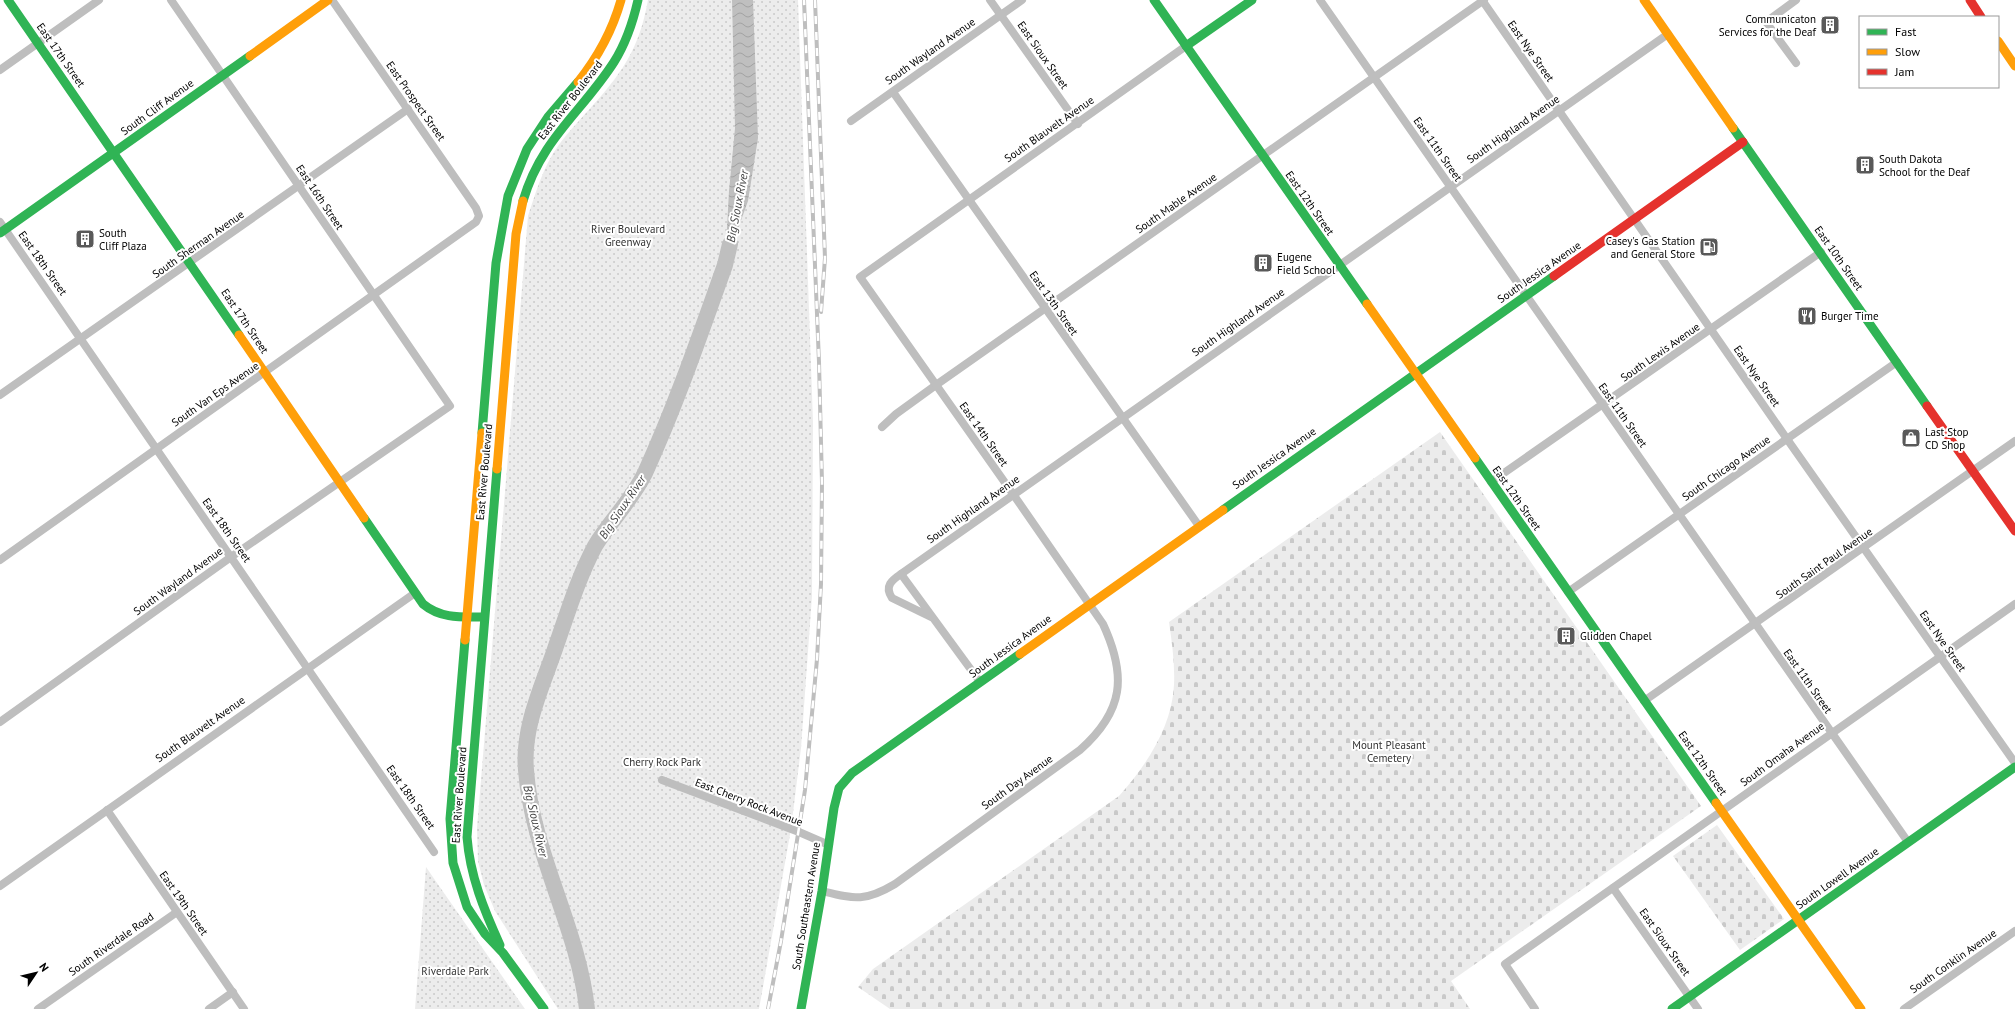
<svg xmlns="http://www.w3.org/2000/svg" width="2015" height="1009" viewBox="0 0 2015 1009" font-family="'PT Sans',sans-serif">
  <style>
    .cemetery { fill: url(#cemetery-stones) }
    .park { fill: url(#park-dots); fill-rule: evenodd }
    .water { fill: url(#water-waves) }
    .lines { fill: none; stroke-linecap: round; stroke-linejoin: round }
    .river { stroke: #bfbfbf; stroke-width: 16 }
    .street { stroke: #bebebe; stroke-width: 8 }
    .fast { stroke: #30b455; stroke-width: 9 }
    .slow { stroke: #ff9f0a; stroke-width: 9 }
    .jam { stroke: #e5322d; stroke-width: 9 }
    .rail-casing { stroke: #bebebe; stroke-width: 4 }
    .rail { stroke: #fff; stroke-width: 2.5; stroke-dasharray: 8; stroke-linecap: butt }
    .labels { text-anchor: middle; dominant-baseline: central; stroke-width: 4; stroke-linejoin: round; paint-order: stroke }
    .poi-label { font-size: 11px; fill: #000; stroke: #fff; text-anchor: start }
    .street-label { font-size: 11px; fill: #000; stroke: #fff }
    .park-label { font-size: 11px; fill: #333; stroke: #fff }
    .water-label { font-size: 12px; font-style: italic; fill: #444; stroke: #fff }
  </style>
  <defs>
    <pattern id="cemetery-stones" width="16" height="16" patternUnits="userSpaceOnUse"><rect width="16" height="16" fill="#ececec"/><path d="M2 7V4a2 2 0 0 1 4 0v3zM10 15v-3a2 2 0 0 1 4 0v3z" fill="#c9c9c9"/></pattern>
    <pattern id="park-dots" width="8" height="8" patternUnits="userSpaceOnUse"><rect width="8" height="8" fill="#ececec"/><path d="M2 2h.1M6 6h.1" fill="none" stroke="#c9c9c9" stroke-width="1.8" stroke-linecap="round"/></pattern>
    <pattern id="water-waves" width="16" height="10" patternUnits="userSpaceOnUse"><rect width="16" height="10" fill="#bfbfbf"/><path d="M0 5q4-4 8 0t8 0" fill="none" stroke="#a2a2a2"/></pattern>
  </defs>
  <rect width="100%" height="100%" fill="#fff"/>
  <!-- cemetery -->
  <g class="cemetery">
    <path d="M 1440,432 L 1701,806 L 1451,981 L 1470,1009 L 890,1009 L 858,987 L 873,969 L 1119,796 C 1146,766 1172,727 1174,685 C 1175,664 1172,643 1169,622 Z"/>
    <polygon points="1717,825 1784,919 1740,950 1673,856"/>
  </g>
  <!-- park -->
  <g class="park">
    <path d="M 648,0 L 798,0 L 813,422 L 812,596 L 801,748 L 791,829 L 759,1009 L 558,1009 L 495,911 L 484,885 L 478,861 L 477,828 L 528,216 C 536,192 543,167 558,146 C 583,113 617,85 634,47 C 641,32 645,16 648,0 ZM 717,288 L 681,387 L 651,458 L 716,288 Z"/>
    <polygon points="426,867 437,883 525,1009 415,1009"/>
  </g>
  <!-- water -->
  <polygon class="water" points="732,0 753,0 758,138 748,201 725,265 729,191 735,128"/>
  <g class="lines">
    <!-- river -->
    <path class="river" d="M 587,1009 C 578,927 532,853 526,770 C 522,727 543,685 556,646 C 568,612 578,578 595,546 C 610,521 632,500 645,473 C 676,405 700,335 725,265 L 730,244"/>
    <!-- street -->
    <g class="street">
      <polyline points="990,0 1078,124"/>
      <polyline points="1320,0 1908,842"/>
      <polyline points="1482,0 1787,439 2015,763"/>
      <polyline points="1796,63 1766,22 1796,0"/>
      <polyline points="0,70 99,0"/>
      <polyline points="893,92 1199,526"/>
      <polyline points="851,121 1022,0"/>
      <polyline points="0,222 434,852"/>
      <polyline points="0,395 408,109"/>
      <polyline points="882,427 896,414 936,385 1484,0"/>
      <polyline points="1491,482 1821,252"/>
      <polyline points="0,560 476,222 479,216 476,208 332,0"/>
      <polyline points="901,574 1668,34"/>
      <polyline points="1568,592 1897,362"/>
      <path d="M 933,618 L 892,598 C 884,586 892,580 901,574 L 980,682"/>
      <polyline points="1644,701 2015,441"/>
      <polyline points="0,722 231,557 450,406 171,0"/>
      <polyline points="662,780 799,832 829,845"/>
      <polyline points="107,810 244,1009"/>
      <polyline points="0,886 415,593"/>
      <polyline points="1613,888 1698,1009"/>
      <path d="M 822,891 C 855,899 865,902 895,884 L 1080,750 C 1124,711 1127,676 1103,624 L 1013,494 L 860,277 L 1186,46"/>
      <polyline points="38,1009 177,912"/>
      <polyline points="209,1009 233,992"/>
      <polyline points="1535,1009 1505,964 2015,604"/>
      <polyline points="1904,1009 2015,931"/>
    </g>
    <!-- fast -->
    <g class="fast">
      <polyline points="8,0 239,335"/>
      <polyline points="1154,0 1367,304"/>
      <polyline points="1186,46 1252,0"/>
      <polyline points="1733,128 1927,406"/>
      <path d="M 523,201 C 541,139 582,112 614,62 C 626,43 633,22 638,0"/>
      <polyline points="0,233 250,56"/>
      <polyline points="482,433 496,263 508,196 527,149 548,117 578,82"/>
      <polyline points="1475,458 1716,803"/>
      <path d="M 497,469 L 467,837 C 470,876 484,910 500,945"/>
      <polyline points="1223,510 1554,276"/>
      <path d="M 364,518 L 423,604 C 441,619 462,617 484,617"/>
      <polyline points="465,640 450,819 453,863 467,907 485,934 503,953 544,1009"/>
      <polyline points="801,1009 822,891 834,808 839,788 852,773 1020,654"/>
      <polyline points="1672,1009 2015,767"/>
    </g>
    <!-- slow -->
    <g class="slow">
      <polyline points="1644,0 1733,128"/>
      <polyline points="1998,41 2015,66"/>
      <polyline points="250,56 328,0"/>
      <path d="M 578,82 C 598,57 612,32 621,0"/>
      <polyline points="1367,304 1475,458"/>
      <polyline points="239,335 364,518"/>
      <polyline points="497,469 516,234 523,201"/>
      <polyline points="465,640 482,433"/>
      <polyline points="1020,654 1223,510"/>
      <polyline points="1716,803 1861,1009"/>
    </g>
    <!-- jam -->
    <g class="jam">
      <polyline points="1970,0 1981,17"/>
      <polyline points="1554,276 1743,142"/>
      <polyline points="1927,406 2015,531"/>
    </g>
    <!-- rail casing -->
    <g class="rail-casing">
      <g id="rail">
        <polyline points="815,0 825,258 821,312"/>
        <polyline points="768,1009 781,941 805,790 817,659 821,584 822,483 819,362 804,0"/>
      </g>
    </g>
    <!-- rail -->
    <use href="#rail" class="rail"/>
  </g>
  <!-- icons -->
  <defs>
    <g id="building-square" transform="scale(1)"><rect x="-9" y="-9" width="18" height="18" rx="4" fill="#595959" stroke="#fff"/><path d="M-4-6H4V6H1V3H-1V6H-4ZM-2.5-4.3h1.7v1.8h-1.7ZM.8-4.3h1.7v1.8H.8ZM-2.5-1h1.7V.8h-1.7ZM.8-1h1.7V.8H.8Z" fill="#fff"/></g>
    <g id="fuel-square" transform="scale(1)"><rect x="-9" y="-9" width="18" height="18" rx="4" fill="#595959" stroke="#fff"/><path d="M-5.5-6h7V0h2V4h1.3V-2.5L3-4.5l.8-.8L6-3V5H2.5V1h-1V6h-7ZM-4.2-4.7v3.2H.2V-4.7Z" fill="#fff"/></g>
    <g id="restaurant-square" transform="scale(1)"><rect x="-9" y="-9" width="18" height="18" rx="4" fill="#595959" stroke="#fff"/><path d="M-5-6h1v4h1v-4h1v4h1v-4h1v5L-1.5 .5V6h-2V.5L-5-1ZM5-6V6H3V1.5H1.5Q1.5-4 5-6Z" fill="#fff"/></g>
    <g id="shop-square" transform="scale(1)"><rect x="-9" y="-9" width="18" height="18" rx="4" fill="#595959" stroke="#fff"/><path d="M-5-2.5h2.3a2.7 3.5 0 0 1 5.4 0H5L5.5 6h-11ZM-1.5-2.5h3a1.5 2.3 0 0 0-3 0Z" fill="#fff"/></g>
  </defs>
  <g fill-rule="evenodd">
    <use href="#building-square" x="1830" y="25"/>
    <use href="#building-square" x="1865" y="165"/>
    <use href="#building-square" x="85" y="239"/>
    <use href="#fuel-square" x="1709" y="247"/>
    <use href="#building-square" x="1263" y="263"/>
    <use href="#restaurant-square" x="1807" y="316"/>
    <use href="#shop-square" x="1911" y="438"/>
    <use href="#building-square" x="1566" y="636"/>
  </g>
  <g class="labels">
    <!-- poi labels -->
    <g class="poi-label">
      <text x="1816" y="19" text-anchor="end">Communicaton<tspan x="1816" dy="13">Services for the Deaf</tspan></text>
      <text x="1879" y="159">South Dakota<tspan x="1879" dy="13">School for the Deaf</tspan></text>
      <text x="99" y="233">South<tspan x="99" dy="13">Cliff Plaza</tspan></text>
      <text x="1695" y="241" text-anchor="end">Casey's Gas Station<tspan x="1695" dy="13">and General Store</tspan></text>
      <text x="1277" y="257">Eugene<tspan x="1277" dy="13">Field School</tspan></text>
      <text x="1821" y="316">Burger Time</text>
      <text x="1925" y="432">Last Stop<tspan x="1925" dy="13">CD Shop</tspan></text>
      <text x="1580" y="636">Glidden Chapel</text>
    </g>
    <!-- street labels -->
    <g class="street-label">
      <text transform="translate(930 51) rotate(-35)">South Wayland Avenue</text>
      <text transform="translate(1531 51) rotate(55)">East Nye Street</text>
      <text transform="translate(61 55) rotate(55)">East 17th Street</text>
      <text transform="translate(1043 55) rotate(55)">East Sioux Street</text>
      <text transform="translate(570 100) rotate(-52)">East River Boulevard</text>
      <text transform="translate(416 101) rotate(55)">East Prospect Street</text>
      <text transform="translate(157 107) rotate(-36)">South Cliff Avenue</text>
      <text transform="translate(1049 129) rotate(-35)">South Blauvelt Avenue</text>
      <text transform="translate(1513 129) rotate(-35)">South Highland Avenue</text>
      <text transform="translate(1438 149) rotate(55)">East 11th Street</text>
      <text transform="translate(320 197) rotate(56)">East 16th Street</text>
      <text transform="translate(1176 203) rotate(-35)">South Mable Avenue</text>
      <text transform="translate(1310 203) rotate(55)">East 12th Street</text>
      <text transform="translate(198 244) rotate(-35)">South Sherman Avenue</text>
      <text transform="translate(1839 258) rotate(55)">East 10th Street</text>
      <text transform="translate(43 263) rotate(55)">East 18th Street</text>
      <text transform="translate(1539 272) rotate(-35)">South Jessica Avenue</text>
      <text transform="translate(1054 303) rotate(55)">East 13th Street</text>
      <text transform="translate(245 321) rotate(56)">East 17th Street</text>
      <text transform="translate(1238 322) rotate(-35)">South Highland Avenue</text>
      <text transform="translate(1660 352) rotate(-35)">South Lewis Avenue</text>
      <text transform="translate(1757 376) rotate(55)">East Nye Street</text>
      <text transform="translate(215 394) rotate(-35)">South Van Eps Avenue</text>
      <text transform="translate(1623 415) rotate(55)">East 11th Street</text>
      <text transform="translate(984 434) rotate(55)">East 14th Street</text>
      <text transform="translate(1274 458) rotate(-35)">South Jessica Avenue</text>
      <text transform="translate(1726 468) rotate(-35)">South Chicago Avenue</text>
      <text transform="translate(484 472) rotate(-85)">East River Boulevard</text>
      <text transform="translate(1517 498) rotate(55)">East 12th Street</text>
      <text transform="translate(973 509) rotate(-35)">South Highland Avenue</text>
      <text transform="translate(227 530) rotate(55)">East 18th Street</text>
      <text transform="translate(1824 563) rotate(-35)">South Saint Paul Avenue</text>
      <text transform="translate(178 581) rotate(-36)">South Wayland Avenue</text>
      <text transform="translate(1943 641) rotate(55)">East Nye Street</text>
      <text transform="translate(1010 646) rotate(-36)">South Jessica Avenue</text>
      <text transform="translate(1808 681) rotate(55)">East 11th Street</text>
      <text transform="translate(200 729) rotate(-35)">South Blauvelt Avenue</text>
      <text transform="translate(1782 754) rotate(-36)">South Omaha Avenue</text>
      <text transform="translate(1703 763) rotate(55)">East 12th Street</text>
      <text transform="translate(1017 782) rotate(-36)">South Day Avenue</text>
      <text transform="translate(459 795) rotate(-86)">East River Boulevard</text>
      <text transform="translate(411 797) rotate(55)">East 18th Street</text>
      <text transform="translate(749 802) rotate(21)">East Cherry Rock Avenue</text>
      <text transform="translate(1837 878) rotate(-35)">South Lowell Avenue</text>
      <text transform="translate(184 903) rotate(55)">East 19th Street</text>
      <text transform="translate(806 906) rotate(-81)">South Southeastern Avenue</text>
      <text transform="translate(1665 942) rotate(55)">East Sioux Street</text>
      <text transform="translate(111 944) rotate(-35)">South Riverdale Road</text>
      <text transform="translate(1953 961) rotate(-35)">South Conklin Avenue</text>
    </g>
    <!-- park labels -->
    <g class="park-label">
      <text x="628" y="229">River Boulevard<tspan x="628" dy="13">Greenway</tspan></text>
      <text x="1389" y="745">Mount Pleasant<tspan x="1389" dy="13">Cemetery</tspan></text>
      <text x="662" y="762">Cherry Rock Park</text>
      <text x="455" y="971">Riverdale Park</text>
    </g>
    <!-- water labels -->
    <g class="water-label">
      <text transform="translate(737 206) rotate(-79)">Big Sioux River</text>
      <text transform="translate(622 507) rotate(-56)">Big Sioux River</text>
      <text transform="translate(536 821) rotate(77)">Big Sioux River</text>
    </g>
  </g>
  <!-- legend -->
  <rect x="1859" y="16" width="140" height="72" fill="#ffffff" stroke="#999999"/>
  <rect x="1867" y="29" width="20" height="6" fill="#30b455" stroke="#999999"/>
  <text x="1895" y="36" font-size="12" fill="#000000">Fast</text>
  <rect x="1867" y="49" width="20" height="6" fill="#ff9f0a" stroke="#999999"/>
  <text x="1895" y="56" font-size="12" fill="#000000">Slow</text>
  <rect x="1867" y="69" width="20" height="6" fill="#e5322d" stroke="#999999"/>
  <text x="1895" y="76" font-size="12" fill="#000000">Jam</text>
  <!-- north arrow -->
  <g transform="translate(36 973) rotate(55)" stroke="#ffffff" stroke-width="3" paint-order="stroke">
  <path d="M0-3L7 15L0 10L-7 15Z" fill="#000000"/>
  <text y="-6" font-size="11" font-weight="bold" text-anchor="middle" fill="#000000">N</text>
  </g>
</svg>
